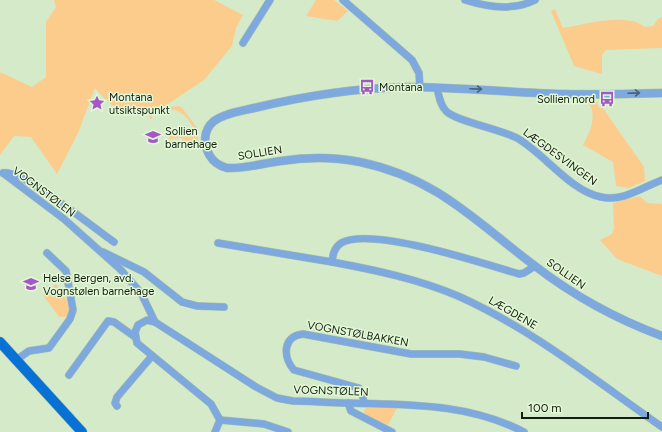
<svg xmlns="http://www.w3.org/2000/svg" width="662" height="432" viewBox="0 0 662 432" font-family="Figtree,sans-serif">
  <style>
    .green { fill: #fbcc8c }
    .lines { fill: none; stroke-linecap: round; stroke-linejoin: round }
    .minor-casing { stroke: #b2c5a8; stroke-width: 8 }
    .tertiary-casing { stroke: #b2c5a8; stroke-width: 9 }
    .primary-casing { stroke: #b2c5a8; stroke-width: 11 }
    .minor { stroke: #7da9df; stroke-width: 7 }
    .tertiary { stroke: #7da9df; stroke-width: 8 }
    .primary { stroke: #0771d5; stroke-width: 10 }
    .oneway { stroke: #496278 }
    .labels { text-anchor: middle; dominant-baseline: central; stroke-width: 3; stroke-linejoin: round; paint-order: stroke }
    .poi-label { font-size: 11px; fill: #151c10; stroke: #e2f8d6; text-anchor: start }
    .street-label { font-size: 11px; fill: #151c10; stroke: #e2f8d6 }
  </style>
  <rect width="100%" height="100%" fill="#d5eac9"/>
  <!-- green -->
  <g class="green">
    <path d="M 54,0 L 214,0 L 243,15 L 236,28 L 232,46 L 204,80 L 162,108 L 179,106 L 182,108 L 198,129 L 198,140 L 183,141 L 182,138 L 171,139 L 171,142 L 169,137 L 171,136 L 171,133 L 173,136 C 181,133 189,139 196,135 L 197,132 C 184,112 175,102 152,115 L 152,119 L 150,119 L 149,113 L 161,108 C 154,108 150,112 143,114 C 123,118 107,102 95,88 L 78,133 L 57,174 L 31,137 L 14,136 L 0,155 L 0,72 L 32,87 L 46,77 L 46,22 L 56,7 Z"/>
    <polygon points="316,0 334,0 348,11 337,21 306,16"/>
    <path d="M 555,9 L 563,28 C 586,24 627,12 645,27 L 653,26 L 658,19 L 662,17 L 662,48 L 606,50 L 602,55 L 602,74 L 574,66 L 551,11 Z"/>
    <path d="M 588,102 L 597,102 L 598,107 L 603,108 L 607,114 L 644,167 L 645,181 L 629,188 L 616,186 L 613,162 L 583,145 C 590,132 598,116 588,102 Z"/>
    <polygon points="640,196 647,203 662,204 662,276 617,259 600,240 612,234 614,229 613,203"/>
    <path d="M 56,284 C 63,294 73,304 68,317 L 59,317 L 43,295 Z"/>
    <polygon points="367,407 397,408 388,425 365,415 364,411"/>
  </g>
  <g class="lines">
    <!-- minor casing -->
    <g class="minor-casing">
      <g id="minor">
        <polyline points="343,0 412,60 419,73 420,88"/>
        <path d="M 465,0 C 487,7 514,11 535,0"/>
        <polyline points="243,43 270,0"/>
        <path d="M 437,88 C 439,96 440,105 446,111 C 455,121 500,129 517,138 C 545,154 570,191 601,197 C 623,202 643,187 662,180"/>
        <polyline points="3,173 64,219 120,269 141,293 155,322"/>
        <path d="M 3,173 C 20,167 96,230 114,242"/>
        <polyline points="218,243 332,262"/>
        <polyline points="103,252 144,272 182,302 197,306 224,307"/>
        <path d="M 535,266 L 524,273 L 519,274 C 485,264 371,226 341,243 C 334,248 333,254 332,262 C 375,270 418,279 458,296 C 532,329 596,381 662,427"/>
        <polyline points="16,360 29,351 49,348 70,319 73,310 66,271 47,253"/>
        <polyline points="69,375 108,321 114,322 135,337"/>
        <polyline points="348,403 351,411 392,432"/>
        <path d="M 364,403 L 362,393 L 359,388 L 294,370 C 283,358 282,336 303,334 L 411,354 L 460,354 L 484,357 L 516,366"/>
        <polyline points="117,406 115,403 117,397 152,356"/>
        <path d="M 220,420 L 211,404 L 137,343 L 135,332 L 138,325 L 147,320 L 155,322 L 256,387 L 277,398 L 293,401 C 311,401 330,403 348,403 C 409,405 468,403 524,432"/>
        <polyline points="220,420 264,424 288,432"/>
        <polyline points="215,432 220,420"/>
      </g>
    </g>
    <!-- tertiary casing -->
    <g class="tertiary-casing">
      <path id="tertiary" d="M 662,93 C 630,94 597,95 565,94 C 512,93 460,87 408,87 C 356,88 304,96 254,108 C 242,111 225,113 214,121 C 203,130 203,145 210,156 C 214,163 220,166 227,168 C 245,169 263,163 281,161 C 307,157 334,157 360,162 C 437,178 475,221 535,266 C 574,296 616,319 662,336"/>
    </g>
    <!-- primary casing -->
    <g class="primary-casing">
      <polyline id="primary" points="0,342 82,432"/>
    </g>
    <!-- minor -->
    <use href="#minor" class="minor"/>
    <!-- tertiary -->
    <use href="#tertiary" class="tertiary"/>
    <!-- primary -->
    <use href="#primary" class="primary"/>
  </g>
  <!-- one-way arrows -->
  <defs><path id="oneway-shaft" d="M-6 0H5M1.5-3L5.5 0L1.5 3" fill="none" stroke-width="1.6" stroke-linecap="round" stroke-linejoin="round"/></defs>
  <g class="oneway">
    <use href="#oneway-shaft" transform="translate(476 89) rotate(2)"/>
    <use href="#oneway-shaft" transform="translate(634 93) rotate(-2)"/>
  </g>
  <!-- icons -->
  <defs>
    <g id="bus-bare" transform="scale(1.2)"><path d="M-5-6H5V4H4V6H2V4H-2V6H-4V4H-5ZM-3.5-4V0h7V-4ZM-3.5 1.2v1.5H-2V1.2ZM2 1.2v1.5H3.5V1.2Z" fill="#a557c8" stroke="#e2f8d6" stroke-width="2.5" paint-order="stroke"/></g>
    <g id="sight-bare" transform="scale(1.2)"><path d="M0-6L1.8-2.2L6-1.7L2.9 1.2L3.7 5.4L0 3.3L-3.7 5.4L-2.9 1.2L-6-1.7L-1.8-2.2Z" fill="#a557c8" stroke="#e2f8d6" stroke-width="2.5" paint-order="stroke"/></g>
    <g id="school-bare" transform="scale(1.2)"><path d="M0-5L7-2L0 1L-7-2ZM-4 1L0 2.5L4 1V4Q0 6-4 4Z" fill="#a557c8" stroke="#e2f8d6" stroke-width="2.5" paint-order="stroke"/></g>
  </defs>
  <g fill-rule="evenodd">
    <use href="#bus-bare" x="367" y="87"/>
    <use href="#bus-bare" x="607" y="99"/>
    <use href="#sight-bare" x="97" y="103"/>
    <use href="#school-bare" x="153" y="137"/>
    <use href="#school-bare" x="31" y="284"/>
  </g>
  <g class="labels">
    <!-- poi labels -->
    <g class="poi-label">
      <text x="379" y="87">Montana</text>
      <text x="109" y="97">Montana<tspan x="109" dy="13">utsiktspunkt</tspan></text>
      <text x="595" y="99" text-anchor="end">Sollien nord</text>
      <text x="165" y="131">Sollien<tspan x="165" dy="13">barnehage</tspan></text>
      <text x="43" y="278">Helse Bergen, avd.<tspan x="43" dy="13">Vognstølen barnehage</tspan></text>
    </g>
    <!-- street labels -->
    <g class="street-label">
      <text transform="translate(260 153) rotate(-9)">SOLLIEN</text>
      <text transform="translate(560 157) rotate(36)">LÆGDESVINGEN</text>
      <text transform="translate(44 192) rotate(37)">VOGNSTØLEN</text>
      <text transform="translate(566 274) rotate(35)">SOLLIEN</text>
      <text transform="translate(513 313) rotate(30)">LÆGDENE</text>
      <text transform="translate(358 334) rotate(10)">VOGNSTØLBAKKEN</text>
      <text transform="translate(331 391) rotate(2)">VOGNSTØLEN</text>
    </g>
  </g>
  <!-- scale -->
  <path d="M522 412v6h126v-6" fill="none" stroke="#151c10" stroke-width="2"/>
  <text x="528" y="412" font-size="12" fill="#151c10" stroke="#e2f8d6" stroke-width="3" paint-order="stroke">100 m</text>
</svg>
